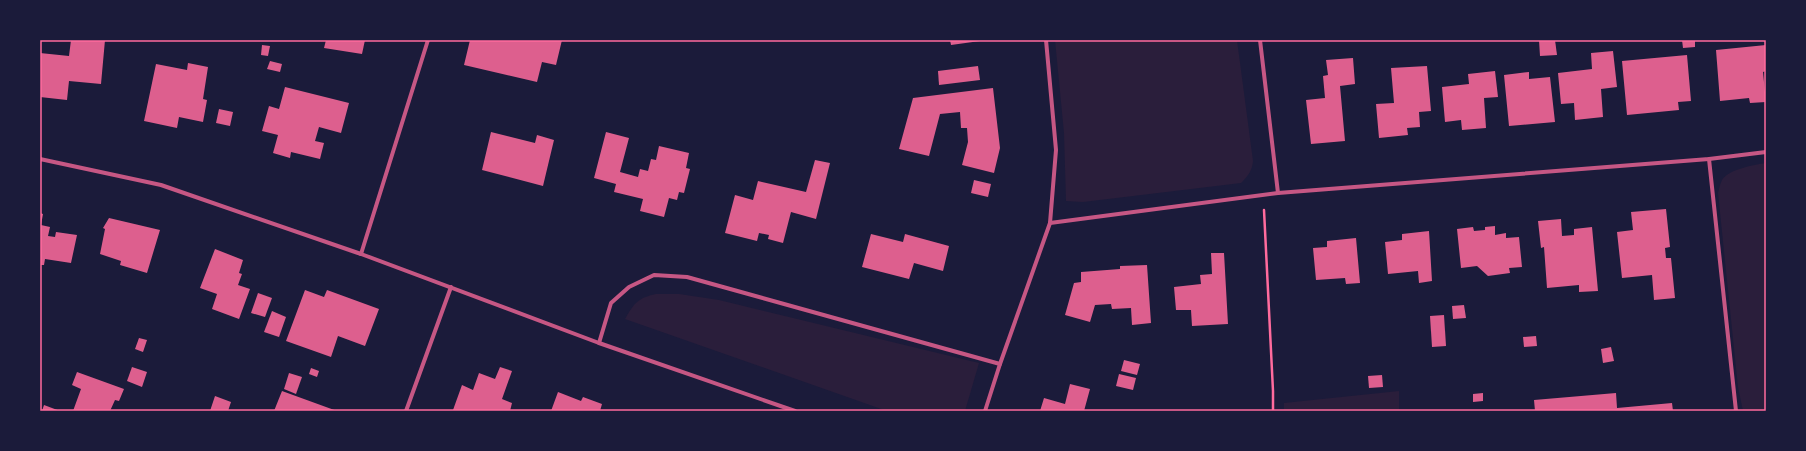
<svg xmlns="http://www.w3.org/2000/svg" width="1806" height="451" viewBox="0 0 1806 451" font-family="'Alegreya Sans',sans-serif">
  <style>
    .green { fill: #2a1e3b }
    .building { fill: #dd5f8e }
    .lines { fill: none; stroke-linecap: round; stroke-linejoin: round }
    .path { stroke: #ff6b9d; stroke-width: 2.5 }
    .minor { stroke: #c65784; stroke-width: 4 }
    .neatline { fill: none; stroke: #ff6b9d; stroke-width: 1.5 }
  </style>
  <rect width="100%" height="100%" fill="#1b1b3a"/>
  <!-- green -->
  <g class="green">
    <path d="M 1055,40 L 1237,40 L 1253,161 C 1252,171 1248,176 1241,183 L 1083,202 L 1066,201 L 1064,133 Z"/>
    <path d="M 1766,163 L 1766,411 L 1743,411 L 1738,387 L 1718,193 C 1719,189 1720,184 1722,180 C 1729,169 1754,165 1766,163 Z"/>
    <path d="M 656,294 L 679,294 L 719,300 L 979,363 L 965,411 L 887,411 L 625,319 C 634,303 638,298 656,294 Z"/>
    <polygon points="1399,391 1399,411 1284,411 1284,403"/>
  </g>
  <!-- building -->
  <g class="building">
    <polygon points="71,40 105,40 101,84 69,81 67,100 40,97 40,53 69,56"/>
    <polygon points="326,40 365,40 362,54 324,48"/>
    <polygon points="470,40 562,40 556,65 542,62 537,82 464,65"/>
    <polygon points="950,40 980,40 980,41 951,45"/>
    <polygon points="1539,40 1555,40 1557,55 1540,56"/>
    <polygon points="1682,40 1695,40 1695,47 1683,48"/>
    <polygon points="262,45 270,46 268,56 261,55"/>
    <polygon points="1766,45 1766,71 1763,72 1766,102 1750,103 1749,98 1720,101 1716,50"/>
    <polygon points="1613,51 1617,87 1601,89 1603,117 1575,120 1574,103 1561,104 1558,73 1592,69 1591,53"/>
    <polygon points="1687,55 1691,101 1678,102 1679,110 1627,115 1622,61"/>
    <polygon points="1353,58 1355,84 1340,86 1345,141 1311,144 1306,100 1325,98 1323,76 1328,75 1326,60"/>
    <polygon points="270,61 282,64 280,72 267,69"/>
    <polygon points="188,63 208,67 203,99 207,100 203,122 179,117 177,128 144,121 156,64 187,70"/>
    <polygon points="978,66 980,80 939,85 938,71"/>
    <polygon points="1427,66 1431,111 1419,112 1420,127 1407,128 1408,135 1379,138 1376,104 1394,103 1391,68"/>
    <polygon points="1495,71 1498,97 1484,98 1486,128 1462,130 1461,120 1445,122 1442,87 1469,84 1468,74"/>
    <polygon points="1529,72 1529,79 1550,77 1555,122 1509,126 1504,75"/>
    <polygon points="285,87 349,103 341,133 319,127 315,141 324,143 320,159 291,152 290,158 273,153 278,135 262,131 269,106 279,109"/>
    <polygon points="993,88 1000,148 994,173 962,165 968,142 967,128 961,128 960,112 940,114 929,156 899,149 913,98"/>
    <polygon points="219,109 233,112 230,126 216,123"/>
    <polygon points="491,132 535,143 537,135 554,140 543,186 482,170"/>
    <polygon points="606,132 629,138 620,172 638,177 640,169 648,171 651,159 656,160 659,146 689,153 686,168 690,169 684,193 679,192 677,200 669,198 664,217 640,211 643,199 614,192 616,184 594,178"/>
    <polygon points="815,160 830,163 816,219 791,212 783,243 768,239 769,235 759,233 757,241 725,233 735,195 753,200 758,181 806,192"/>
    <polygon points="974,180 991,184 988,197 971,193"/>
    <polygon points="1666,209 1670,247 1665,248 1666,258 1671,258 1675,298 1654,300 1652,275 1622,278 1617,232 1633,230 1631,212"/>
    <polygon points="40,213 43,214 41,225 50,227 48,236 55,237 56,232 77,235 71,263 45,259 44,265 40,265"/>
    <polygon points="109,218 160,230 147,273 120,265 121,261 100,254 105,229 103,228"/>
    <polygon points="1561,219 1562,236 1574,235 1574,229 1592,227 1598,291 1579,292 1579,285 1547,288 1544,247 1541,248 1538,221"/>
    <polygon points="1495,226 1495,235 1506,233 1506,238 1519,237 1522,267 1509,268 1510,273 1488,276 1477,266 1461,268 1457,229 1473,227 1474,231 1485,230 1485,227"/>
    <polygon points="1429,231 1432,281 1419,283 1418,271 1388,274 1385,242 1402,240 1402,234"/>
    <polygon points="871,234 903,242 905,234 949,246 943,271 914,263 909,279 862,267"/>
    <polygon points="1356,238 1360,283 1346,284 1345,278 1316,280 1313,248 1327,247 1327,241"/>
    <polygon points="215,249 243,260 239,273 242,274 238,285 250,289 239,319 212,309 217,294 200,288"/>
    <polygon points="1211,253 1224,253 1228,324 1192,326 1191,310 1176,310 1174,287 1201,284 1200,275 1212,274"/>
    <polygon points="1147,265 1151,323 1132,325 1131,308 1112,309 1111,304 1095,305 1090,322 1065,315 1074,283 1081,282 1081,272 1120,269 1120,266"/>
    <polygon points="305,290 324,297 327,290 379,309 365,346 338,336 331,357 286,341"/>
    <polygon points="258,293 272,298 265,317 251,313"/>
    <polygon points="1464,305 1466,318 1453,319 1452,306"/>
    <polygon points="272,311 286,317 279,337 264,332"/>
    <polygon points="1444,315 1446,346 1432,347 1430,316"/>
    <polygon points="1536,336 1537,346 1524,347 1523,337"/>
    <polygon points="139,338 147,340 143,352 135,349"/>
    <polygon points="1611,347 1614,361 1603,363 1601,349"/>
    <polygon points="1124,360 1140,364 1137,375 1121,371"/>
    <polygon points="132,367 147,372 142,387 127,381"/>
    <polygon points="500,367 512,371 502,399 512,403 510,411 453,410 462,385 473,390 479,373 495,379"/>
    <polygon points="311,368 319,371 317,377 309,374"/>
    <polygon points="77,372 124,389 119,401 115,400 110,411 73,411 81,389 72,385"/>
    <polygon points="289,373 302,377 296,394 284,389"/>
    <polygon points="1119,374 1136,378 1133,390 1116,386"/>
    <polygon points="1382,375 1383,387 1369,388 1368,376"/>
    <polygon points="1070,384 1090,389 1084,411 1040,411 1044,398 1065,404"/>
    <polygon points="282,391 337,411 274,411"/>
    <polygon points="558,392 581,401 583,397 602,404 600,411 551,411"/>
    <polygon points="1483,393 1483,401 1473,402 1473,394"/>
    <polygon points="1616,393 1617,408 1672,403 1673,411 1535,411 1534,400"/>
    <polygon points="215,396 231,402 228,411 210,411"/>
    <polygon points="44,405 60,411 42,411"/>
  </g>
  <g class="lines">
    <!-- path -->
    <polyline class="path" points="1264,210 1273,391 1273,411"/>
    <!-- minor -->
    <g class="minor">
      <polyline points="1260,40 1278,193"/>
      <polyline points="40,159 161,185 361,254 599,343 795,411"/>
      <polyline points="1709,159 1736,411"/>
      <polyline points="1050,223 1278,193 1709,159 1766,152"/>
      <polyline points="361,254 428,40"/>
      <polyline points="599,343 611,303 629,287 654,275 687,277 1000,364"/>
      <polyline points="406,411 451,287"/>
      <polyline points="985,411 1000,364 1050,223 1056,150 1046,40"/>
    </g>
  </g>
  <!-- border -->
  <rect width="1806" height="451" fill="none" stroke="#1b1b3a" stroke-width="82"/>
  <rect x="41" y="41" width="1724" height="369" class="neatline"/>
</svg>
